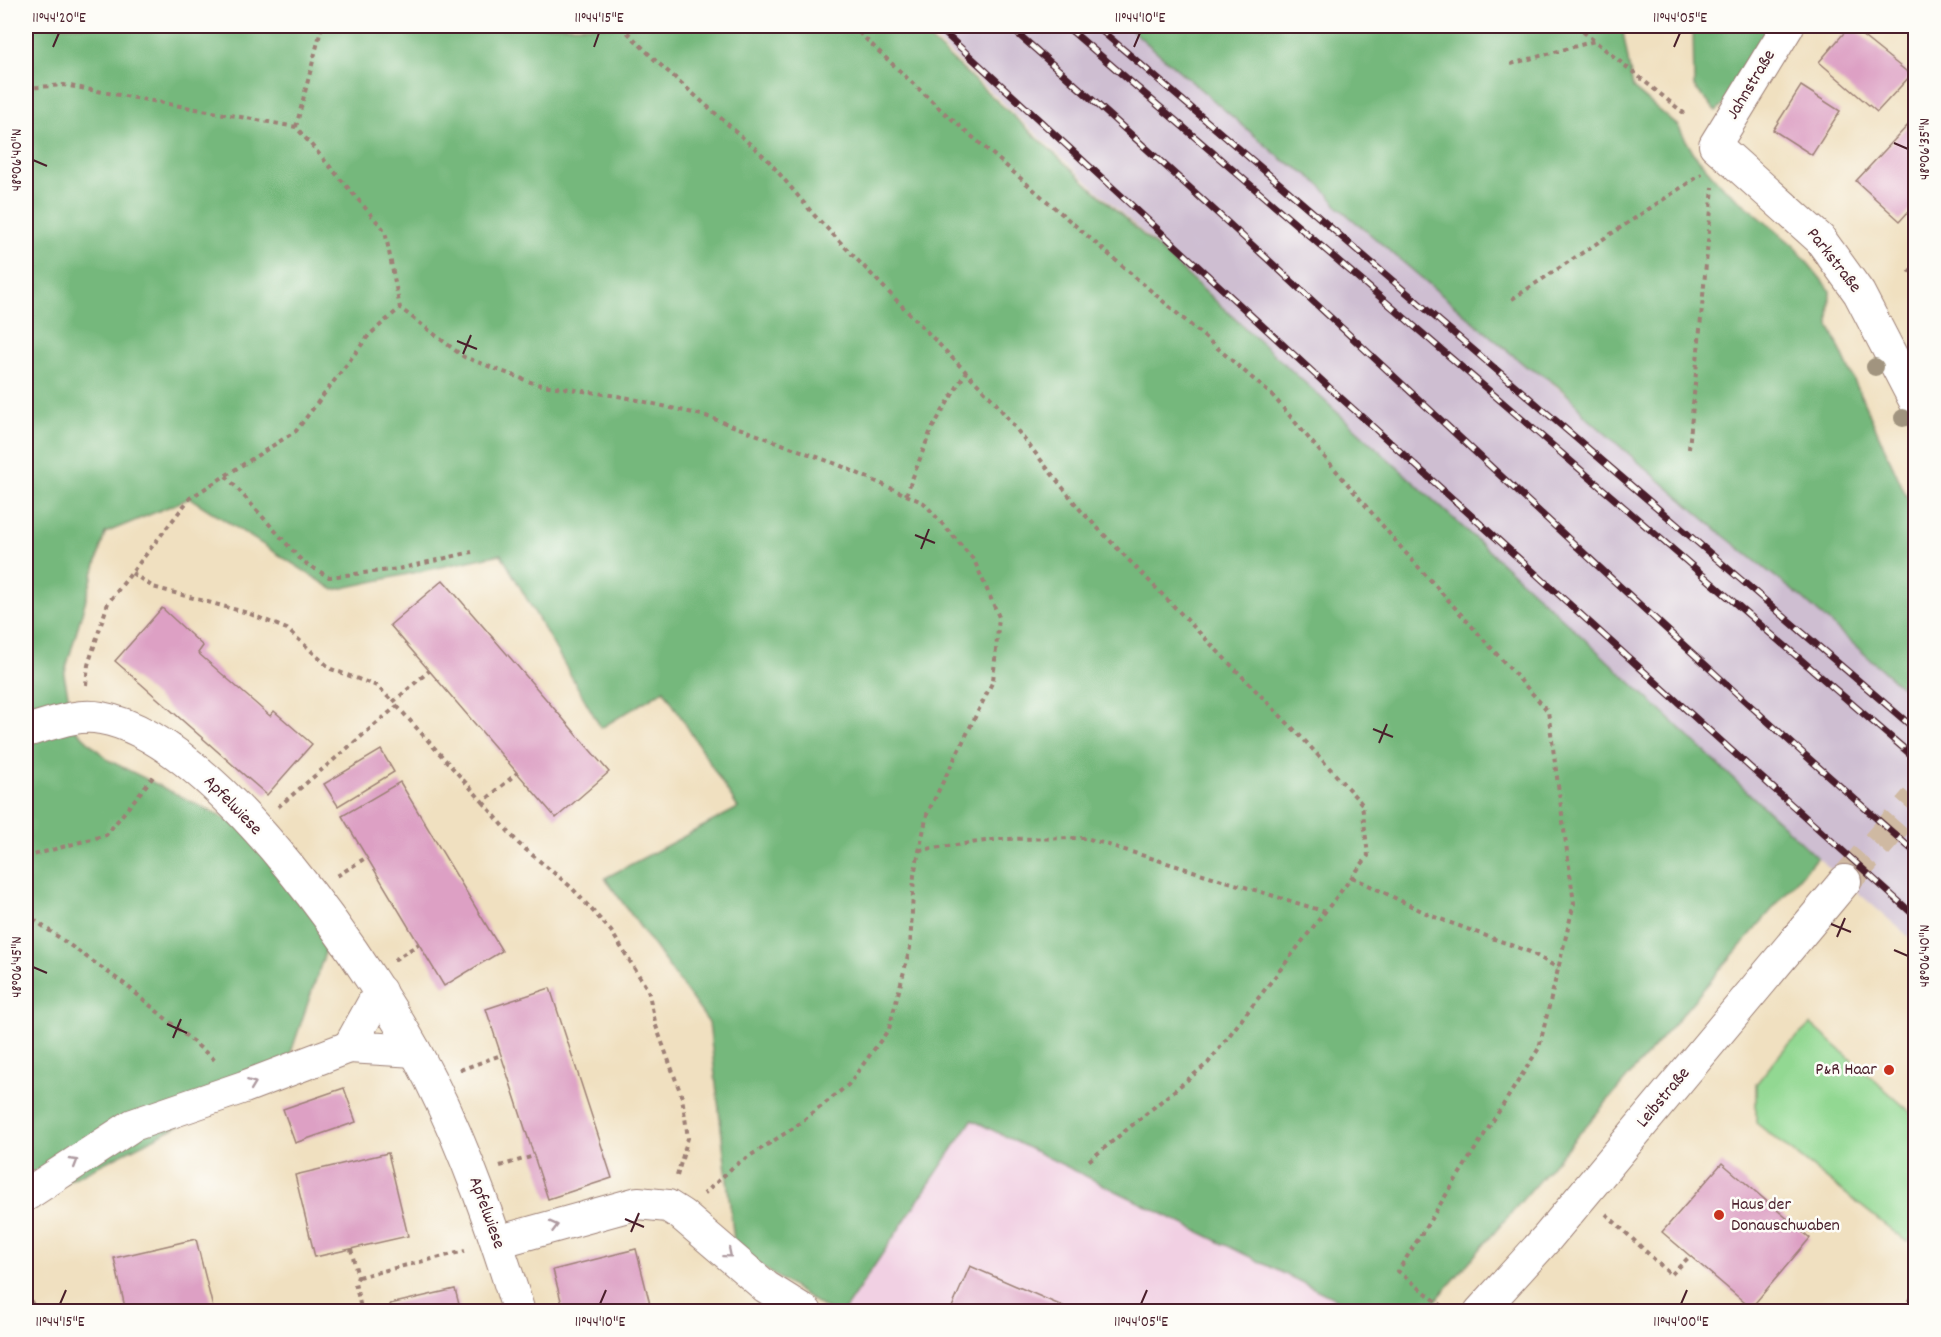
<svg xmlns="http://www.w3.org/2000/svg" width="1941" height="1337" viewBox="0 0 1941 1337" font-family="Dekko,sans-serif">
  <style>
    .built { fill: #f1d0e3 }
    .industrial { fill: #cebed1 }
    .green { fill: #92d892; stroke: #6e7c5e; stroke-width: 1.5 }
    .forest { fill: #75b87c; stroke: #606c54; stroke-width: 1.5 }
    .building { fill: #dda0c4 }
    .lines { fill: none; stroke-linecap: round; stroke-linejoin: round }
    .minor-tunnel { stroke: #cfb9a2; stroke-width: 32; stroke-dasharray: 32 16; stroke-linecap: butt }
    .minor-casing { stroke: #9d8076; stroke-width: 34 }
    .path { stroke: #9d8076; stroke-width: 4; stroke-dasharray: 4.5 4.5; stroke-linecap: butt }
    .minor { stroke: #fff; stroke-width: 32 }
    .rail-casing { stroke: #4a1f2b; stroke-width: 7 }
    .rail { stroke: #fdfcf7; stroke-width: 4.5; stroke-dasharray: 14; stroke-linecap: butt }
    .tree { fill: #a1947f }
    .oneway { stroke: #ae9aa0 }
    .ticks { fill: none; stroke: #4a1f2b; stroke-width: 2 }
    .poi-dot { fill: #c8321e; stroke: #fdfcf7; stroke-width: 2 }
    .labels { text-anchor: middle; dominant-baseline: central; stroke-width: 5; stroke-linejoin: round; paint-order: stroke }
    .street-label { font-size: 18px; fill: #4a1f2b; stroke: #fdfcf7 }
    .poi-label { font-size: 18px; fill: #4a1f2b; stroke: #fdfcf7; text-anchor: end }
    .neatline { fill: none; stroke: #4a1f2b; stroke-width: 2 }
    .ticks-label { font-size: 15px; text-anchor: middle; fill: #4a1f2b }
  </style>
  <rect width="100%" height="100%" fill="#fdfcf7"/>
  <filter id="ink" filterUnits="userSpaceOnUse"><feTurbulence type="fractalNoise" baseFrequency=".0167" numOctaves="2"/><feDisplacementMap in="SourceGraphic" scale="12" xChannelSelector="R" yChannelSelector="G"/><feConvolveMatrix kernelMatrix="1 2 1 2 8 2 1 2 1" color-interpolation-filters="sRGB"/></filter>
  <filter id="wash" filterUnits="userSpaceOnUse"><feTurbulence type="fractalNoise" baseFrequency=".008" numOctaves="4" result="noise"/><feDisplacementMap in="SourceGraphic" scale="24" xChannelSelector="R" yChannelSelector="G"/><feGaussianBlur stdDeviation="1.35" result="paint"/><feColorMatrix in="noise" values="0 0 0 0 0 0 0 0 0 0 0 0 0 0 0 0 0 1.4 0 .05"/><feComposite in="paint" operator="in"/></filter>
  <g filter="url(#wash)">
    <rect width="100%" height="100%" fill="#f0e0c0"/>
    <!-- built -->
    <polygon class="built" points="972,1120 1360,1311 844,1312"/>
    <!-- industrial -->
    <polygon class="industrial" points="920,26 1127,26 1283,160 1306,172 1328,191 1338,207 1527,367 1540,373 1577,404 1584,415 1802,598 1915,699 1915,942 1817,857"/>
    <!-- green -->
    <polygon class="green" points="1811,1024 1915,1116 1915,1235 1907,1242 1756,1123 1756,1084 1785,1048"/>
    <!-- forest -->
    <g class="forest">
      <polygon points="26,26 915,26 1562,618 1817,857 1427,1311 1360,1311 972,1120 844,1311 829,1311 735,1249 709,1023 605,878 738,808 664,690 601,728 501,554 334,590 190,498 105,533 64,675 75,729 108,760 240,826 332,932 284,1073 26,1202"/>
      <path d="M 1127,26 L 1622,26 L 1633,88 L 1678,126 L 1694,154 L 1720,184 L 1793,245 L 1830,290 L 1829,325 L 1915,515 L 1915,699 L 1802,598 L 1724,536 L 1584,415 C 1572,395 1548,376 1527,367 L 1338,207 C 1324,185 1306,172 1283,160 Z"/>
      <polygon points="1693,26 1776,26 1741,88 1716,111 1694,87"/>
    </g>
    <g id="blocks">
      <!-- building -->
      <g class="building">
        <polygon points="1850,26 1911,75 1877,112 1819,62"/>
        <polygon points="1801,86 1840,111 1812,155 1773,130"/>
        <polygon points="1911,122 1916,126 1916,203 1900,221 1856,181"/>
        <polygon points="443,580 609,772 556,818 390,625"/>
        <polygon points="162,608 203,646 198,653 270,716 274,711 312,744 267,795 115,661"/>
        <polygon points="381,750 394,772 338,806 324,784"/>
        <polygon points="400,782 502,951 444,986 342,816"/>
        <polygon points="550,988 612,1178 548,1199 486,1009"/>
        <polygon points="344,1088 356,1122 295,1143 283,1109"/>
        <polygon points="388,1153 408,1236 315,1257 295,1175"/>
        <polygon points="1722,1163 1810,1238 1751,1308 1662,1232"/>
        <polygon points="196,1239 214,1312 126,1312 114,1258"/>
        <polygon points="636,1249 652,1312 564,1312 553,1270"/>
        <polygon points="970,1266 1076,1312 950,1312"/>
        <polygon points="455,1289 461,1312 392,1312 390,1304"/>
        <polygon points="1916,1292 1916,1306 1908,1300"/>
      </g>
    </g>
  </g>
  <g filter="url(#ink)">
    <use href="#blocks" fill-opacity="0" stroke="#9d8076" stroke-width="1.5"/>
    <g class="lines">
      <!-- minor-tunnel -->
      <polyline class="minor-tunnel" points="1845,881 1916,800"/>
      <!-- minor casing -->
      <g class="minor-casing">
        <g id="minor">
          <polyline points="1788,26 1715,145 1820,239 1859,293 1916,403"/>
          <path d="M 26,731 C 49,725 76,713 101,718 C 218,738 378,976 430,1079 C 467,1153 494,1232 519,1312"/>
          <polyline points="380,991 349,1047 415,1051"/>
          <polyline points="26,1195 133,1125 244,1087 349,1047"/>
          <polyline points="497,1242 638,1203 668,1206 682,1215 766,1287 806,1312"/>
          <polyline points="1480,1312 1547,1238 1845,881"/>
        </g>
      </g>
      <!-- path -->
      <g class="path">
        <polyline points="621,26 655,60 767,159 814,215 994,401 1082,512 1306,742 1362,804 1368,856 1352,877 1208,1063 1086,1163"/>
        <polyline points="852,26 939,108 1273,396 1404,551 1548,711 1574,903 1539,1048 1398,1271 1446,1309"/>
        <polyline points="1576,26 1685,114"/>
        <polyline points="1511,64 1595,41"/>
        <polyline points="26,88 64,85 296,127 385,231 400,308 464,357 536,384 624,397 706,416 839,465 924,503 974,560 999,617 993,681 927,814 914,875 910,948 889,1029 848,1085 795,1127 734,1166 704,1194"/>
        <polyline points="296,127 322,26"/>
        <polyline points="1909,270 1916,275"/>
        <polyline points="1512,299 1702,174"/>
        <polyline points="1689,449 1713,187"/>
        <polyline points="226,476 303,562 329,577 398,569 472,552"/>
        <polyline points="906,495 931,430 966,372"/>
        <polyline points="132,573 153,587 248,613 287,629 331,669 377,686 393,702"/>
        <polyline points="86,685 88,665 108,603 190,498 296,431 369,335 400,308"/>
        <polyline points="397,706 483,802 517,773"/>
        <polyline points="483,802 519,844 571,887 611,931 648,990 656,1026 682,1097 688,1138 677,1176"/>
        <polyline points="278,807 397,706 393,702 429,671"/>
        <polyline points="919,850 1000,839 1086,838 1326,912"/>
        <polyline points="26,857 106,835 153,777"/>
        <polyline points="337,876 367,857"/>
        <polyline points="1352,877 1432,916 1530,952 1558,968"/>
        <polyline points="26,914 126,985 217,1062"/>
        <polyline points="394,960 419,944"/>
        <polyline points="460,1070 501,1055"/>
        <polyline points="500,1166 534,1156"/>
        <polyline points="1606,1214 1671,1275 1690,1256"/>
        <polyline points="351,1249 358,1277 355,1283 362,1312"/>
        <polyline points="358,1277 465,1251"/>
        <polyline points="26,1293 33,1305 33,1312"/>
      </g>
      <!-- minor -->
      <use href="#minor" class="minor"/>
      <!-- rail casing -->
      <g class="rail-casing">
        <g id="rail">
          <polyline points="937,26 1331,389 1916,917"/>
          <path d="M 1009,26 C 1316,295 1607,584 1916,853"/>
          <polyline points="1066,26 1916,759"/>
          <polyline points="1096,26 1916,730"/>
        </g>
      </g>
      <!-- rail -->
      <use href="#rail" class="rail"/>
    </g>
    <!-- trees -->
    <g class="tree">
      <circle cx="1875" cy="367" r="9"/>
      <circle cx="1903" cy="418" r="9"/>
    </g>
    <!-- one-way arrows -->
    <defs><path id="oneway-chevron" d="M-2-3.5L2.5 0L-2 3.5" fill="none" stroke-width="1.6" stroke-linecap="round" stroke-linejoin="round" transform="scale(1.5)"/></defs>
    <g class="oneway">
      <use href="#oneway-chevron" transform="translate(252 1084) rotate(-21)"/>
      <use href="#oneway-chevron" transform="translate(74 1162) rotate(-31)"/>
      <use href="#oneway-chevron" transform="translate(554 1226) rotate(-15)"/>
      <use href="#oneway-chevron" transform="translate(728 1254) rotate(40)"/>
    </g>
  </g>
  <!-- ticks -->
  <path class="ticks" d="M 53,47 L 59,33M 594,47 L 599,33M 1134,47 L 1140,33M 1674,47 L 1680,33M 1894,143 L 1908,149M 33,160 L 47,166M 457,341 L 477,349M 463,354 L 471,335M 915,535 L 935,543M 921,549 L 929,529M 1373,729 L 1393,737M 1379,743 L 1387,724M 1831,924 L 1851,932M 1837,937 L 1845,918M 1894,950 L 1908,956M 33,967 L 47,973M 167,1024 L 187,1033M 173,1038 L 181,1019M 625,1219 L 644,1227M 631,1232 L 639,1213M 60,1304 L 66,1290M 600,1304 L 606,1290M 1141,1304 L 1147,1290M 1681,1304 L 1687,1290"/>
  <!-- markers -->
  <g class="poi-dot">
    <circle cx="1889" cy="1070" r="6"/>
    <circle cx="1719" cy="1215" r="6"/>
  </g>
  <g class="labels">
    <!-- street labels -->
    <g class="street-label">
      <text transform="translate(1752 85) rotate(-59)">Jahnstraße</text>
      <text transform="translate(1833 261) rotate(52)">Parkstraße</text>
      <text transform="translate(232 806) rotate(46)">Apfelwiese</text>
      <text transform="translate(1664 1098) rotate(-50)">Leibstraße</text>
      <text transform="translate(486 1213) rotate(70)">Apfelwiese</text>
    </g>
    <!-- poi labels -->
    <g class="poi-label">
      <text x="1877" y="1070">P&amp;R Haar</text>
      <text x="1731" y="1205" text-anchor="start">Haus der<tspan x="1731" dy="21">Donauschwaben</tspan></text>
    </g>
  </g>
  <!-- margin -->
  <rect width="1941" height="1337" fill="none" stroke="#fdfcf7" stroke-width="66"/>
  <rect x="33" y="33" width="1875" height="1271" class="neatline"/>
  <g class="ticks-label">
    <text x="59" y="22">11°44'20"E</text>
    <text x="599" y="22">11°44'15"E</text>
    <text x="1140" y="22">11°44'10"E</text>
    <text x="1680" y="22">11°44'05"E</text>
    <text transform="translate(1924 149) rotate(-90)" y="5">48°06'35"N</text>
    <text transform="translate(16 160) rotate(-90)" y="5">48°06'40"N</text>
    <text transform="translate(1924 956) rotate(-90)" y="5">48°06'40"N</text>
    <text transform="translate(16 967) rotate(-90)" y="5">48°06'45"N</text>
    <text x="60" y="1326">11°44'15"E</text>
    <text x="600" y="1326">11°44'10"E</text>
    <text x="1141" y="1326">11°44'05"E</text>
    <text x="1681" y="1326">11°44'00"E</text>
  </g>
</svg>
